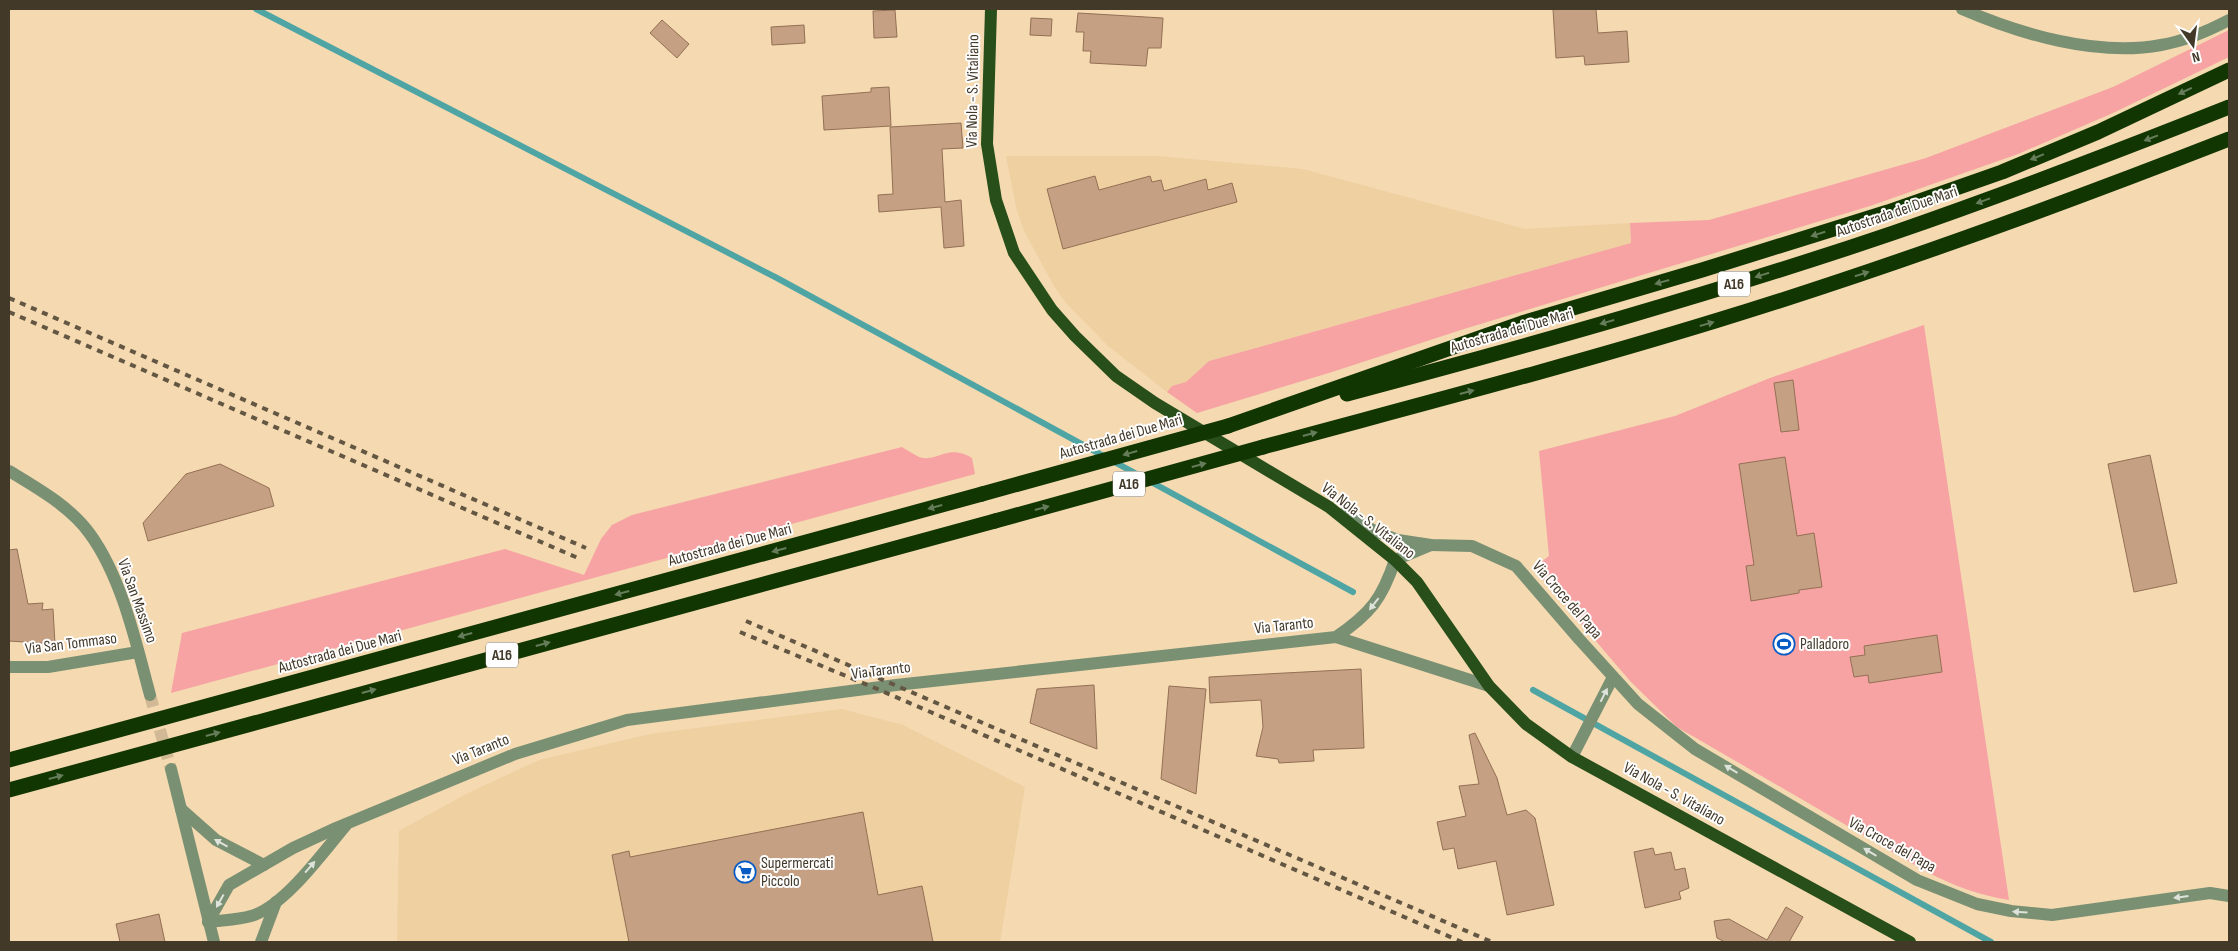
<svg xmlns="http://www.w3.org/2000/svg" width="2238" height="951" viewBox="0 0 2238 951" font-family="'Sofia Sans Condensed',sans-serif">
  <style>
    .built { fill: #efd0a1 }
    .green { fill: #f7a2a3 }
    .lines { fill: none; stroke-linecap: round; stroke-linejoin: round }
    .stream { stroke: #4fa5a4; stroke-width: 6 }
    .building { fill: #c6a083; stroke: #937054 }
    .minor-tunnel { stroke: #d1b996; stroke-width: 12; stroke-dasharray: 12 6; stroke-linecap: butt }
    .minor { stroke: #7a9073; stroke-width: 12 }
    .major { stroke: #284f19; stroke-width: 12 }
    .highway { stroke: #123602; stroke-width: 15 }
    .rail { stroke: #635642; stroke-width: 4; stroke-dasharray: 6 6; stroke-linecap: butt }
    .highway-bridge { stroke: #123602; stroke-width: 15 }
    .oneway { fill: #657c5a }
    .oneway2 { fill: #dde2db }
    .labels { text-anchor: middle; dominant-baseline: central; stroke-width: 4; stroke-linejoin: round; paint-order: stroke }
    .shield { fill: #fefefe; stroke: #7b7469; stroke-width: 1 }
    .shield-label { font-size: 15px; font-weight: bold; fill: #433929 }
    .street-label { font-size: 16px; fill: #433929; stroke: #fefefe }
    .poi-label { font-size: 16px; fill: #433929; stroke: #fefefe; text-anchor: start }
  </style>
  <rect width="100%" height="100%" fill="#f4d9b1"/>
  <!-- built -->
  <g class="built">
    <polygon points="1006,156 1158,156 1303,169 1525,229 1630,223 1631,243 1209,361 1186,382 1172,386 1167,392 1108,346 1066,303 1054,286 1024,231 1016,207"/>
    <polygon points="842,709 903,725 1025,787 1000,942 397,942 399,831 466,794 539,760 650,734"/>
  </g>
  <!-- green -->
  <g class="green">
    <polygon points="2229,30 2229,57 2113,113 2018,154 1870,206 1464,329 1332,372 1197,413 1167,392 1172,386 1186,382 1209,361 1631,243 1630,223 1709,220 1926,158 2113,87"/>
    <path d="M 1924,325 L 2009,900 C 1979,895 1954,886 1927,872 L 1677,727 L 1631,682 L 1533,568 L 1549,556 L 1539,451 L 1675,416 L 1770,378 Z"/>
    <path d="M 902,447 C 907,450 913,454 919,457 C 938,463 947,443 972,458 L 975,474 L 171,693 L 182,633 L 505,549 L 584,575 L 601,539 L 612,525 L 632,515 Z"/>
  </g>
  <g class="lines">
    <!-- stream -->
    <g class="stream">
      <polyline points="256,9 777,278 1353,592"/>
      <polyline points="1533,690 1991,942"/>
    </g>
  </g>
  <!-- building -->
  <g class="building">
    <polygon points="1553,9 1596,9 1598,33 1627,31 1629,62 1585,65 1584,56 1556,58"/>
    <polygon points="895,10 897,37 874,38 873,11"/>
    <polygon points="1078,13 1163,18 1161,48 1148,48 1146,66 1090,63 1091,51 1083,51 1084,32 1076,32"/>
    <polygon points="1031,18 1052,19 1051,36 1030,35"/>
    <polygon points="662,20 689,44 677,58 650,33"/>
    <polygon points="804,25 805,43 772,45 771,27"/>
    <polygon points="889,87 891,126 824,130 822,96 871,92 871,88"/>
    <polygon points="961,123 963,148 942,149 945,202 961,200 964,246 944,248 941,207 879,212 878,195 893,194 890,127"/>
    <polygon points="1095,176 1099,190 1150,176 1152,182 1161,180 1164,191 1206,179 1208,190 1232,183 1237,202 1063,249 1047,189"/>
    <polygon points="1793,380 1799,430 1781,432 1774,383"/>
    <polygon points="2150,455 2177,583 2134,592 2108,464"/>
    <polygon points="1785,457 1797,536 1814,533 1822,587 1799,590 1799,593 1751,601 1746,566 1754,565 1739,464"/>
    <polygon points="220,464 269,488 274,506 148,541 143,523 186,474"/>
    <polygon points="17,549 28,604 43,603 42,610 53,609 55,644 9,641 9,550"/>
    <polygon points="1937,635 1942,672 1869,683 1868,675 1854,677 1850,657 1865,655 1864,646"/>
    <polygon points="1361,669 1364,748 1313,750 1314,761 1279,763 1278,759 1256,756 1263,727 1261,700 1210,703 1209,677"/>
    <polygon points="1094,685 1097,749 1030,723 1037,689"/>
    <polygon points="1169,686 1206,689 1196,794 1161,779"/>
    <polygon points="1475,733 1497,778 1507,815 1526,810 1535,818 1554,905 1507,915 1496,861 1458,869 1454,848 1443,850 1437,822 1466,816 1459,786 1479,784 1469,735"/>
    <polygon points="863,812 878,895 922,886 933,942 629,942 612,855 629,851 630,857"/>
    <polygon points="1653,848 1655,855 1671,852 1675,870 1685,868 1689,888 1679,892 1681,899 1645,908 1634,852"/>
    <polygon points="1786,907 1803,917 1789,942 1725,942 1717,938 1714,921 1729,919 1767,940"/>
    <polygon points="159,914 165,942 120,942 116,924"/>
  </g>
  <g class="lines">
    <!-- minor-tunnel -->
    <polyline class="minor-tunnel" points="150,695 171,769"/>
    <!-- minor -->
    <g class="minor">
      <path d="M 1962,9 C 2020,34 2097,57 2161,45 C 2185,41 2208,31 2229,20"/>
      <path d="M 9,471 C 37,488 71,507 90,534 C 122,578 136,643 150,695"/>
      <polyline points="1343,514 1375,531 1398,540 1431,545 1472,546 1516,566 1579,639 1638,704 1695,749 1917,880 1977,904 2011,911 2052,915 2210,893 2229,896"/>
      <polyline points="1336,637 1489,686"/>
      <polyline points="9,667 48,667 138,652"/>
      <polyline points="1572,757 1613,677"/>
      <polyline points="171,769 214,942"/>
      <polyline points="181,809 216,840 264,865"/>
      <path d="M 208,922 L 229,885 L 293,848 L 336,828 L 515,754 L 627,720 L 896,685 L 1336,637 C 1370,614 1382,599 1395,560 L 1431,545"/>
      <path d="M 208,922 C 222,920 238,920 251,916 C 284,907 324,851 346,825"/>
      <polyline points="261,942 276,902"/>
    </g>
    <!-- major -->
    <polyline class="major" points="991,9 987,144 996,200 1014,253 1052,310 1075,336 1116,376 1155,403 1329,507 1395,560 1417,582 1489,686 1526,724 1572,757 1910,942"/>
    <!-- highway -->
    <g class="highway">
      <path d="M 1347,394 C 1531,345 1713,294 1893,233 C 2006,194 2118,151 2229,107"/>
      <polyline points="1228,426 1522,323 1702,270 1888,212 2002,172 2098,132 2229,70"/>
      <path d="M 1263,447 C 1414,406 1565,367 1715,321 C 1889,268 2060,205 2229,139"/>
      <polyline points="9,760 982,494"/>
      <polyline points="9,790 995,521"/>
    </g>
    <!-- rail -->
    <g class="rail">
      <polyline points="9,298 586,548"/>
      <polyline points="9,312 578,558"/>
      <polyline points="746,621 1492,942"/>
      <polyline points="740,632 875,688 1462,942"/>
    </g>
    <!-- highway-bridge -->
    <g class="highway-bridge">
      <polyline points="982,494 1228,426"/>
      <polyline points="995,521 1263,447"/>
    </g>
  </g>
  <!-- one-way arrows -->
  <defs><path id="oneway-solid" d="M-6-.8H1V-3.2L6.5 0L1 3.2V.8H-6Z" transform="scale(1.25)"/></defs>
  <g class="oneway">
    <use href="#oneway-solid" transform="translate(2185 91) rotate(155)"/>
    <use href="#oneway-solid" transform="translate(2151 138) rotate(159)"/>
    <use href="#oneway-solid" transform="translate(2037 157) rotate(158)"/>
    <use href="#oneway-solid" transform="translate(1983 201) rotate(160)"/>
    <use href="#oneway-solid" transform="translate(1818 234) rotate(163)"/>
    <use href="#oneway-solid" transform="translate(1862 274) rotate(-18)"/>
    <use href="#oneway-solid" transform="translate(1762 275) rotate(162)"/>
    <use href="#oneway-solid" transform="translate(1662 282) rotate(164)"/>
    <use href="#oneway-solid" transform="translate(1607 322) rotate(164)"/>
    <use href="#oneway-solid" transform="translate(1707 324) rotate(-16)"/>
    <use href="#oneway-solid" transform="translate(1467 392) rotate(-15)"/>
    <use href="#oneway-solid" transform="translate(1310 434) rotate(-15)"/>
    <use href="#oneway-solid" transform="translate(1130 453) rotate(164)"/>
    <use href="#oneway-solid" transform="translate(1199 465) rotate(-15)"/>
    <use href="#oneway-solid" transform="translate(935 507) rotate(165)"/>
    <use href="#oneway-solid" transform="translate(1042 508) rotate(-15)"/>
    <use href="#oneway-solid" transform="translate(779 550) rotate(165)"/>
    <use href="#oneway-solid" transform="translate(622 593) rotate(165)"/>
    <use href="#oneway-solid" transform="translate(465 635) rotate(165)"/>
    <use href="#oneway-solid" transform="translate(543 644) rotate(-15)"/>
    <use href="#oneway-solid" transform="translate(369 691) rotate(-15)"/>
    <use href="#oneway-solid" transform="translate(213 734) rotate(-15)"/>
    <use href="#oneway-solid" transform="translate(56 777) rotate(-15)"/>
  </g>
  <g class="oneway2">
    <use href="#oneway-solid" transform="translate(1374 604) rotate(128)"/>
    <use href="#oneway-solid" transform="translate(1604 695) rotate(-63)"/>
    <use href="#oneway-solid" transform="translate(1731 769) rotate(-149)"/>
    <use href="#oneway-solid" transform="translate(221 843) rotate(-151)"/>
    <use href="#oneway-solid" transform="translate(1870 852) rotate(-149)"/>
    <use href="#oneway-solid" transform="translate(310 867) rotate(-49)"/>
    <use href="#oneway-solid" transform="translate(2181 897) rotate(173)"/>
    <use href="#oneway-solid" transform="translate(220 901) rotate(119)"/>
    <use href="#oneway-solid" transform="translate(2020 912) rotate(-176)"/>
  </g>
  <!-- icons -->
  <defs>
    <g id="stadium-ring" transform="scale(1.125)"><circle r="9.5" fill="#fefefe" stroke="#075bc5" stroke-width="1.5"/><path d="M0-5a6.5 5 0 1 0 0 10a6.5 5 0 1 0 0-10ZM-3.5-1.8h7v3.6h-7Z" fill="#075bc5"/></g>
    <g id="supermarket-ring" transform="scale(1.125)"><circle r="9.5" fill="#fefefe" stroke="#075bc5" stroke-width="1.5"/><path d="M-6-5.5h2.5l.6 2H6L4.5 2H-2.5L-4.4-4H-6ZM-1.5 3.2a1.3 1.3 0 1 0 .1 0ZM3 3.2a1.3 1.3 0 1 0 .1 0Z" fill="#075bc5"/></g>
  </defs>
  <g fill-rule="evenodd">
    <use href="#stadium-ring" x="1784" y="644"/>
    <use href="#supermarket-ring" x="745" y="872"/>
  </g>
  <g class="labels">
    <!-- shield labels -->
    <g class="shield">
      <rect x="1718" y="271.5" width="32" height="25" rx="4"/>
      <rect x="1113" y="471.5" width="32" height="25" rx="4"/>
      <rect x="486" y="642.5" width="32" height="25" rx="4"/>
    </g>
    <g class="shield-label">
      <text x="1734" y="284">A16</text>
      <text x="1129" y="484">A16</text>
      <text x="502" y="655">A16</text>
    </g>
    <!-- street labels -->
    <g class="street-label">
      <text transform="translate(973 91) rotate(-89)">Via Nola - S. Vitaliano</text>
      <text transform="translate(1897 212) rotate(-19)">Autostrada dei Due Mari</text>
      <text transform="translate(1512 331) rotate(-16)">Autostrada dei Due Mari</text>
      <text transform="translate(1121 437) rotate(-16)">Autostrada dei Due Mari</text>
      <text transform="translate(1368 521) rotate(38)">Via Nola - S. Vitaliano</text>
      <text transform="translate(730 545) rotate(-15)">Autostrada dei Due Mari</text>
      <text transform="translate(1567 600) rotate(49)">Via Croce del Papa</text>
      <text transform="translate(137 601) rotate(70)">Via San Massimo</text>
      <text transform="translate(1284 626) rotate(-6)">Via Taranto</text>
      <text transform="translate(71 644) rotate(-7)">Via San Tommaso</text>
      <text transform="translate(340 652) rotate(-15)">Autostrada dei Due Mari</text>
      <text transform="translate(881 671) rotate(-7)">Via Taranto</text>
      <text transform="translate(481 750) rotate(-22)">Via Taranto</text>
      <text transform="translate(1674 794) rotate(29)">Via Nola - S. Vitaliano</text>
      <text transform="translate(1892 845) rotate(29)">Via Croce del Papa</text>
    </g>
    <!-- poi labels -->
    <g class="poi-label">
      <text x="1800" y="644">Palladoro</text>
      <text x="761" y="863">Supermercati<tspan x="761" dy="18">Piccolo</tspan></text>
    </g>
  </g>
  <!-- border -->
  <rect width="2238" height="951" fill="none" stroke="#433929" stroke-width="20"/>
  <!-- north arrow -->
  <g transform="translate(2193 45) rotate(166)" stroke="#fefefe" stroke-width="4" paint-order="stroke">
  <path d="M0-4L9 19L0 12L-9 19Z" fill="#433929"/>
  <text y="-8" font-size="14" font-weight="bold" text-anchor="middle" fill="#433929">N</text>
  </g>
</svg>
